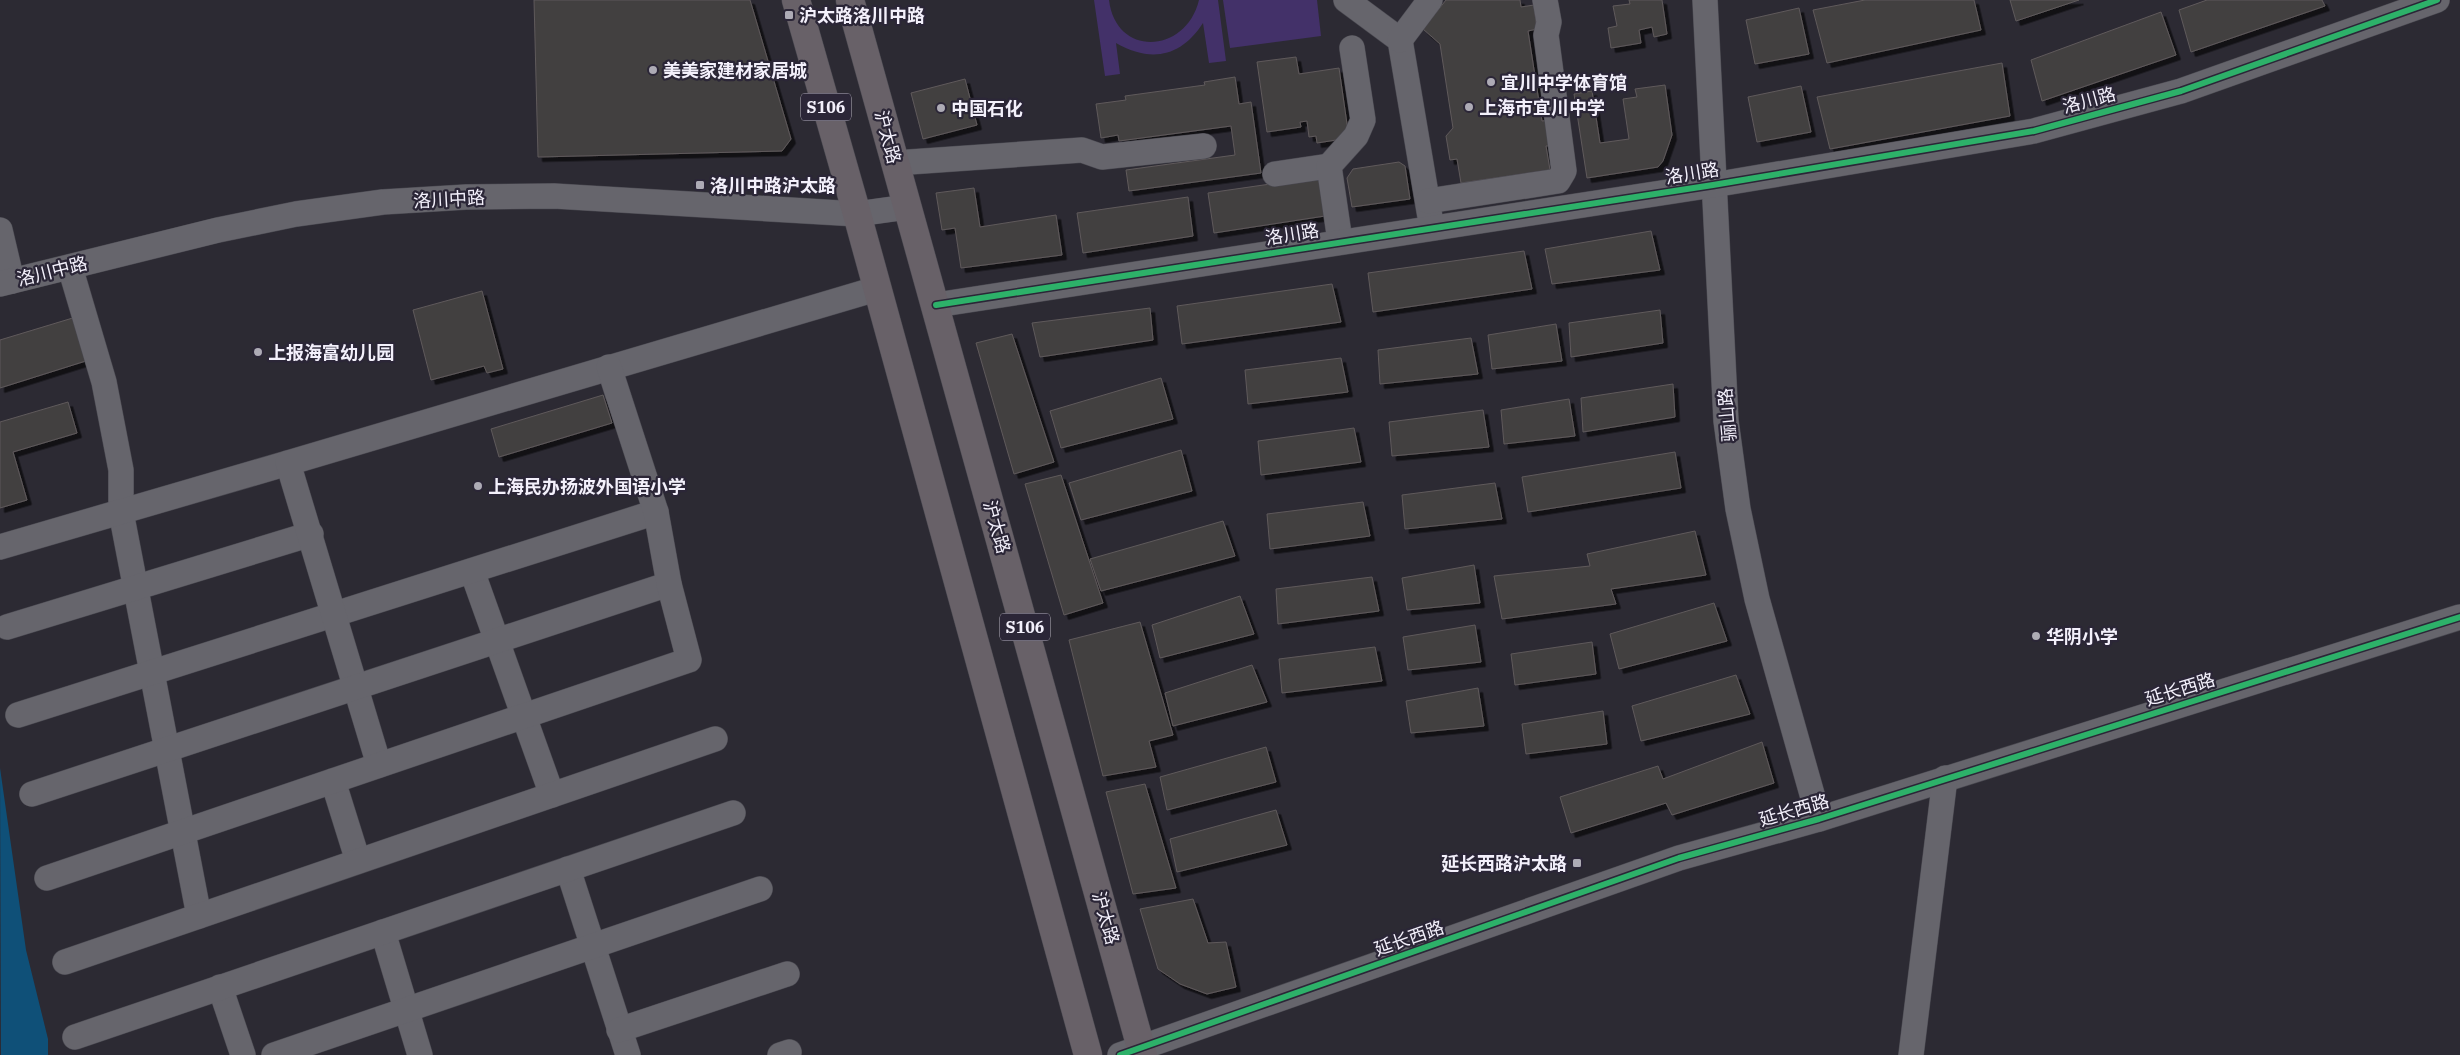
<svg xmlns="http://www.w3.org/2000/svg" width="2460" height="1055" viewBox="0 0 2460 1055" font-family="'IBM Plex Serif','Noto Sans SC',serif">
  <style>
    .green { fill: #433169 }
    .water { fill: #0f5078 }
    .building { fill: #433f41; stroke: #5f5a5b; filter: url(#shadow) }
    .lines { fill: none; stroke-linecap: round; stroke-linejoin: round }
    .minor-casing { stroke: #494850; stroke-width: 26 }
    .major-casing { stroke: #494850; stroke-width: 29 }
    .minor { stroke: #66656c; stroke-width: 25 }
    .major { stroke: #686168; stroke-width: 28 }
    .cycleway-casing { stroke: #2b2637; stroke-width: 9 }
    .cycleway { stroke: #2db169; stroke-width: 6 }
    .poi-dot { fill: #adabb5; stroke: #2b2637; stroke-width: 2 }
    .labels { text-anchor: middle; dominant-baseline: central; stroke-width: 4.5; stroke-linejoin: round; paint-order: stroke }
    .shield { fill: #2b2637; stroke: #b7b3c0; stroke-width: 1 }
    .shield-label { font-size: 16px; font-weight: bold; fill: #f3f0fb }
    .poi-label { font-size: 18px; font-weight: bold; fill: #f3f0fb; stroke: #2b2637; text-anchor: start }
    .street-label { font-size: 18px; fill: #f3f0fb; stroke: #2b2637 }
  </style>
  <defs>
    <filter id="shadow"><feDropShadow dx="4.5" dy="4.5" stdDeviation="0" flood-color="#0009"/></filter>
  </defs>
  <rect width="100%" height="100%" fill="#2c2a33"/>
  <!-- green -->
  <g class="green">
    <path d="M 1094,0 L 1109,0 C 1116,58 1186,54 1199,0 L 1218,0 L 1226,61 L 1209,63 L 1203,23 C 1181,57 1151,63 1116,43 L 1120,74 L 1105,76 Z"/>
    <polygon points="1223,0 1317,0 1321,36 1230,48"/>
  </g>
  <!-- water -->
  <polygon class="water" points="0,768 26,950 48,1039 48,1055 1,1055"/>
  <!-- building -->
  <g class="building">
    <polygon points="534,0 750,0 791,139 782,151 538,157"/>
    <polygon points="1446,0 1520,0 1521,7 1534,5 1537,29 1528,31 1542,121 1551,120 1555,145 1546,146 1550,170 1461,183 1457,159 1450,160 1446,136 1453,128 1440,44 1423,29"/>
    <polygon points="1629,0 1662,0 1667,34 1654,37 1652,27 1639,30 1641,43 1611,48 1608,28 1617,26 1613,6 1630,4"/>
    <polygon points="1865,0 1974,0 1981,30 1827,63 1813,10"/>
    <polygon points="2010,0 2079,0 2016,21"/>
    <polygon points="2207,0 2322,0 2325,6 2191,52 2179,10"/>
    <polygon points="1799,8 1809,54 1755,64 1746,20"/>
    <polygon points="2161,12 2176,55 2042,101 2031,60"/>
    <polygon points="1296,57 1299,74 1339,68 1349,138 1317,143 1316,136 1309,137 1307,121 1300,122 1301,127 1267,132 1257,62"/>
    <polygon points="2002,63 2010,116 1830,149 1817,97"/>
    <polygon points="1235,77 1239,104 1251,102 1261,173 1129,191 1126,170 1235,155 1231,126 1119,141 1118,135 1101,138 1096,104 1126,100 1125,96 1205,85 1204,82"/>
    <polygon points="965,79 977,125 923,139 911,93"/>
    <polygon points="1665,85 1672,135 1663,161 1658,167 1587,178 1574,94 1592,91 1600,143 1629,139 1623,99 1637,97 1635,89"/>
    <polygon points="1801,86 1811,132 1757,142 1748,97"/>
    <polygon points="1399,162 1405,166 1410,199 1352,207 1347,178 1353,169"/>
    <polygon points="1319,177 1325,216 1214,233 1208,193"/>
    <polygon points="974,188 980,227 1056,215 1062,255 961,268 955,228 942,230 936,193"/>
    <polygon points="1188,197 1193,236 1083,253 1077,213"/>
    <polygon points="1651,231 1660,270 1552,284 1545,249"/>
    <polygon points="1524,251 1532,289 1373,312 1368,273"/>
    <polygon points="1332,284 1341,322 1182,344 1177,306"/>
    <polygon points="482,291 503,369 487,373 484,366 431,380 413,310"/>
    <polygon points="1150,308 1153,340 1040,357 1032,323"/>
    <polygon points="1660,310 1663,343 1571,357 1569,323"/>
    <polygon points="76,317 89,360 0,388 0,340"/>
    <polygon points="1556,324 1562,361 1492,369 1488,335"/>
    <polygon points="1012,334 1054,462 1014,474 976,343"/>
    <polygon points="1471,338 1478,374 1380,384 1378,350"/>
    <polygon points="1341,358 1348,392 1248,404 1245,370"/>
    <polygon points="1161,378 1173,419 1061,448 1050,411"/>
    <polygon points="1673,384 1675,417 1583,432 1581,398"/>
    <polygon points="603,395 612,423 499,457 491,429"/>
    <polygon points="1569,399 1575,436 1504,444 1501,410"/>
    <polygon points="68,402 77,433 13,452 27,500 0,508 0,422"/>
    <polygon points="1483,410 1489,447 1392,456 1389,422"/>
    <polygon points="1354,428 1361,462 1261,475 1258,441"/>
    <polygon points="1181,450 1192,491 1081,520 1069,483"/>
    <polygon points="1675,452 1681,488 1528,512 1522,477"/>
    <polygon points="1061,475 1103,603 1064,615 1025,484"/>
    <polygon points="1495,483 1502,519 1405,529 1402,495"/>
    <polygon points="1363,502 1370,536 1270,549 1267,514"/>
    <polygon points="1223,521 1235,556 1101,591 1090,559"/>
    <polygon points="1695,531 1706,575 1611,589 1616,604 1502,619 1494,576 1590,566 1587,554"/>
    <polygon points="1474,565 1480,603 1407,610 1402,578"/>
    <polygon points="1372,577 1379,611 1278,624 1276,589"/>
    <polygon points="1240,596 1254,634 1160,658 1152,625"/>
    <polygon points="1714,603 1727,641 1619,669 1610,634"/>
    <polygon points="1140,622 1173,735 1149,741 1156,767 1103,776 1069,640"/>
    <polygon points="1475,625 1481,662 1408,670 1403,637"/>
    <polygon points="1592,642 1596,674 1515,685 1511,654"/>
    <polygon points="1375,647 1382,681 1282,693 1279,659"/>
    <polygon points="1252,665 1267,702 1173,726 1165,693"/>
    <polygon points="1736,675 1750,714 1641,741 1632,706"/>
    <polygon points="1478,688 1484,726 1411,733 1406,701"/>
    <polygon points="1603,711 1607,744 1526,754 1522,724"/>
    <polygon points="1762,742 1774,783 1672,815 1666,803 1571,833 1560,797 1658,766 1663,779"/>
    <polygon points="1266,747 1276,782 1167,810 1160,777"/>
    <polygon points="1145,784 1176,888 1133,894 1106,792"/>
    <polygon points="1276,810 1287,845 1177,872 1170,839"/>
    <polygon points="1193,899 1208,943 1226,942 1236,987 1207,994 1180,984 1158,969 1140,909"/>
  </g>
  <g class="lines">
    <!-- minor casing -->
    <g class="minor-casing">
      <g id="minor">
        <polyline points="1346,0 1400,40 1430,217"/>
        <polyline points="1705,0 1726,421 1738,509 1757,599 1819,819"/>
        <polyline points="1400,40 1430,0"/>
        <polyline points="895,163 1082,150 1102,157 1204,146"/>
        <polyline points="1275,174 1329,166"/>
        <polyline points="1428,201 1558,181 1564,171 1546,35 1549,22 1545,0"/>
        <polyline points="0,230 12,281"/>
        <polyline points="1340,241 1329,166 1356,136 1363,120 1352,48"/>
        <polyline points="70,267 104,382 121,470 121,512 199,916"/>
        <polyline points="0,284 218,230 296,214 383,202 466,197 554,196 857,214 907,207"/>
        <polyline points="936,305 1713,185 2034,131 2181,91 2437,0"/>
        <polyline points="0,547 288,463"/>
        <polyline points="472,571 552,795"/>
        <polyline points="7,627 311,534"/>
        <polyline points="18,715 656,512"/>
        <polyline points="379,765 288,463 876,289"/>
        <polyline points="333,781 358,861"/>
        <polyline points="32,794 669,584"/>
        <polyline points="568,869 628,1055"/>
        <polyline points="47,878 689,660 669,584 656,512 609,367"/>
        <polyline points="383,932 420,1055"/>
        <polyline points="65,962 715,739"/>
        <polyline points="220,987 243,1055"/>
        <polyline points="619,1030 787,974"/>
        <polyline points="75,1037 733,813"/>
        <polyline points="274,1055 760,889"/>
        <polyline points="780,1055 789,1052"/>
        <polyline points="1120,1055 1679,858 1819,819 2460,617"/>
        <polyline points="1911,1055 1945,778"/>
      </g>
    </g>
    <!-- major casing -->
    <g class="major-casing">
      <g id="major">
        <polyline points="796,0 857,214 1088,1055"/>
        <polyline points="850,0 1143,1055"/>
      </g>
    </g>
    <!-- minor -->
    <use href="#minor" class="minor"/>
    <!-- major -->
    <use href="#major" class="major"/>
    <!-- cycleway casing -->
    <g class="cycleway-casing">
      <g id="cycleway">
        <polyline points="936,305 1713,185 2034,131 2181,91 2437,0"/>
        <polyline points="1120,1055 1679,858 1819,819 2460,617"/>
      </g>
    </g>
    <!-- cycleway -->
    <use href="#cycleway" class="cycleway"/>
  </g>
  <!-- markers -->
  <g class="poi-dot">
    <rect x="784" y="10" width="10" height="10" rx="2.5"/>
    <circle cx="653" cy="70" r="5"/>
    <circle cx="1491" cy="82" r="5"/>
    <circle cx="1469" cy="107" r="5"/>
    <circle cx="941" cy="108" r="5"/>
    <rect x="695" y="180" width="10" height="10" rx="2.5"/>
    <circle cx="258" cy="352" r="5"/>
    <circle cx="478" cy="486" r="5"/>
    <circle cx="2036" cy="636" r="5"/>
    <rect x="1572" y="858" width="10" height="10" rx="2.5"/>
  </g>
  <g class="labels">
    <!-- shield labels -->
    <g class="shield">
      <rect x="801" y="93.5" width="50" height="27" rx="4"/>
      <rect x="1000" y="613.5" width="50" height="27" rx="4"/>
    </g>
    <g class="shield-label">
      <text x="826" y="107">S106</text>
      <text x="1025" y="627">S106</text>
    </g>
    <!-- poi labels -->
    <g class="poi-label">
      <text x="799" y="15">沪太路洛川中路</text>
      <text x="663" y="70">美美家建材家居城</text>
      <text x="1501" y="82">宜川中学体育馆</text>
      <text x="1479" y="107">上海市宜川中学</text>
      <text x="951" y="108">中国石化</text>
      <text x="710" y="185">洛川中路沪太路</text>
      <text x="268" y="352">上报海富幼儿园</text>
      <text x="488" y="486">上海民办扬波外国语小学</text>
      <text x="2046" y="636">华阴小学</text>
      <text x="1567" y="863" text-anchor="end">延长西路沪太路</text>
    </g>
    <!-- street labels -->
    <g class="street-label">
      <text transform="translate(2089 100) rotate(-15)">洛川路</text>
      <text transform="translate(888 137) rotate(75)">沪太路</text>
      <text transform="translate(1692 173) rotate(-9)">洛川路</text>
      <text transform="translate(449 199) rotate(-3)">洛川中路</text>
      <text transform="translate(1292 234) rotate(-9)">洛川路</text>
      <text transform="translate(52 271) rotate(-14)">洛川中路</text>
      <text transform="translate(1727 415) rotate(-95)">骊山路</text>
      <text transform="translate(997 527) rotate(74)">沪太路</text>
      <text transform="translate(2180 689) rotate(-17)">延长西路</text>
      <text transform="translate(1794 810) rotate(-16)">延长西路</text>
      <text transform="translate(1106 918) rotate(74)">沪太路</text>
      <text transform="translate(1409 938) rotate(-19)">延长西路</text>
    </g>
  </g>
</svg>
